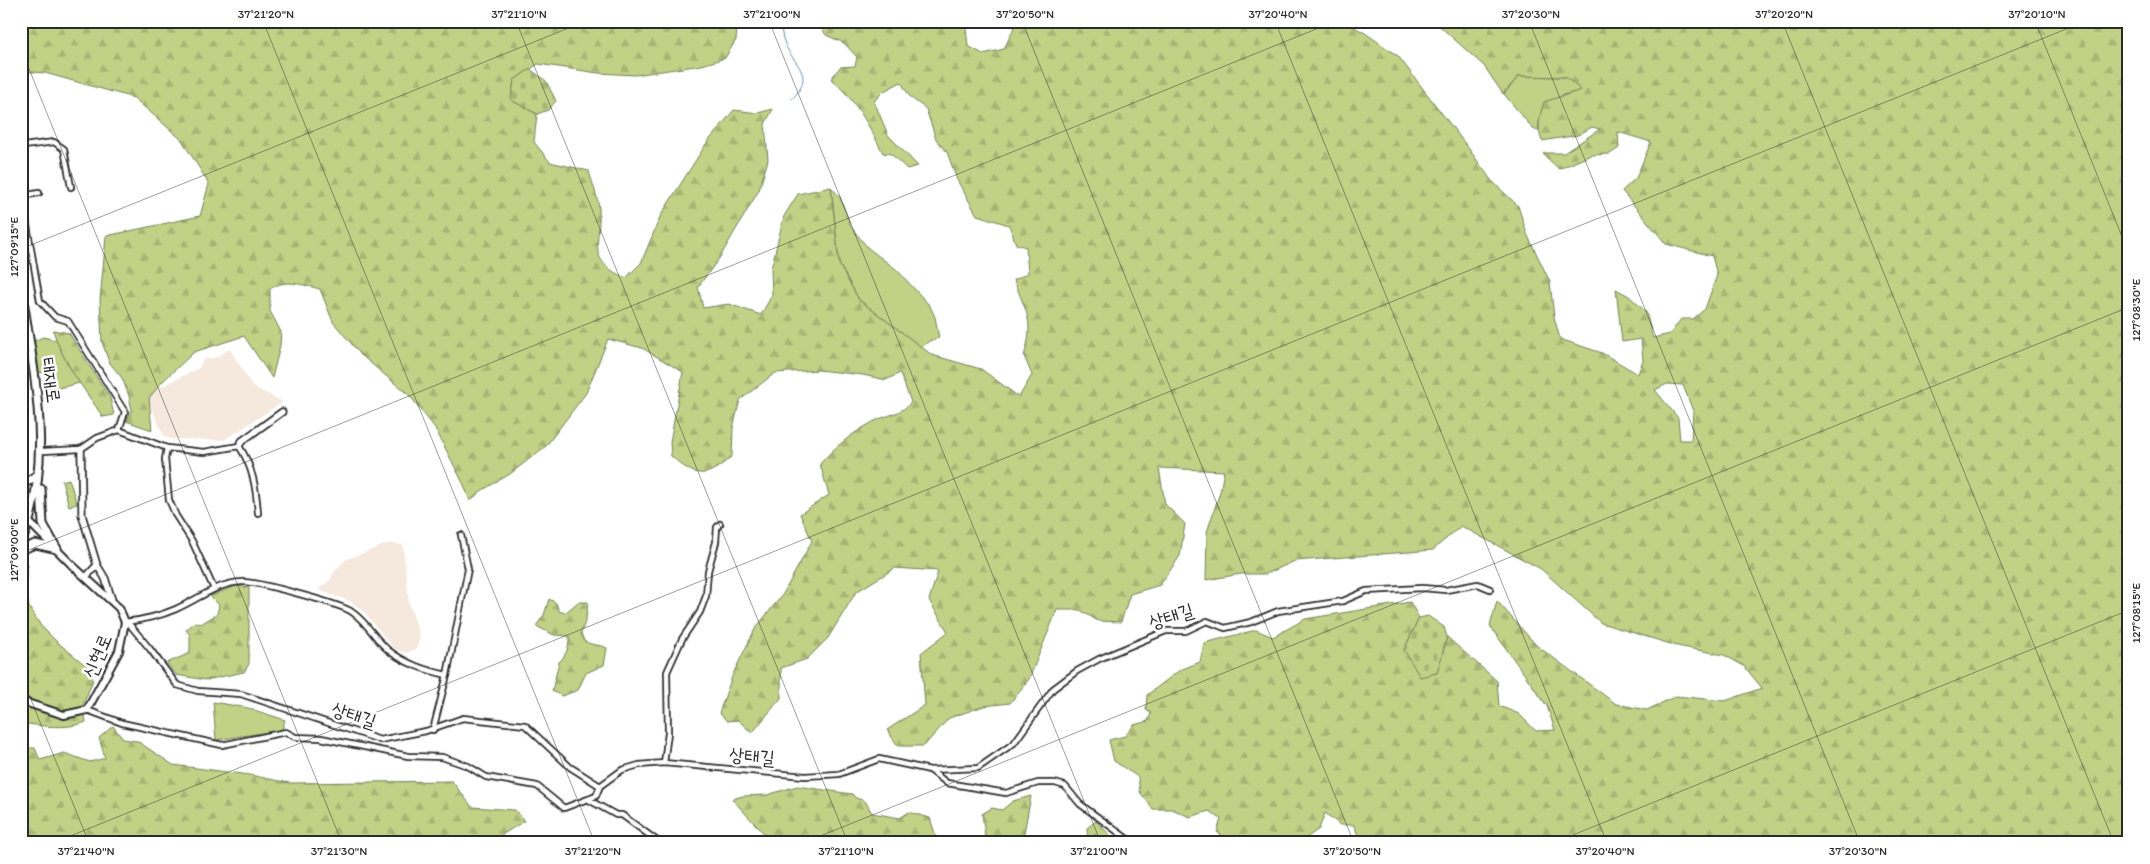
<svg xmlns="http://www.w3.org/2000/svg" width="2150" height="864" viewBox="0 0 2150 864" font-family="Itim,'Poor Story',sans-serif">
  <style>
    .built { fill: #f5e8dd }
    .grass { fill: #c2d186; stroke: #767e58 }
    .forest { fill: url(#forest-firs); stroke: #767e58; fill-rule: evenodd }
    .cemetery { fill: url(#cemetery-stones); stroke: #767e58 }
    .lines { fill: none; stroke-linecap: round; stroke-linejoin: round }
    .stream { stroke: #698fa4; stroke-width: 1 }
    .minor-casing { stroke: #2b2b2b; stroke-width: 8 }
    .tertiary-casing { stroke: #2b2b2b; stroke-width: 9 }
    .secondary-casing { stroke: #2b2b2b; stroke-width: 10 }
    .primary-casing { stroke: #2b2b2b; stroke-width: 11 }
    .minor { stroke: #fff; stroke-width: 4.5 }
    .tertiary { stroke: #fff; stroke-width: 5.5 }
    .secondary { stroke: #fff; stroke-width: 6 }
    .primary { stroke: #fff; stroke-width: 7 }
    .ticks { fill: none; stroke: #2b2b2b; stroke-width: 1; stroke-opacity: 0.45 }
    .labels { text-anchor: middle; dominant-baseline: central; stroke-width: 5; stroke-linejoin: round; paint-order: stroke }
    .street-label { font-size: 19px; fill: #2b2b2b; stroke: #fff }
    .neatline { fill: none; stroke: #2b2b2b; stroke-width: 2 }
    .ticks-label { font-size: 12px; text-anchor: middle; fill: #2b2b2b }
  </style>
  <defs>
    <pattern id="forest-firs" width="22" height="20" patternUnits="userSpaceOnUse" patternTransform="scale(1.25)"><rect width="22" height="20" fill="#c2d186"/><path d="M5 1l3.5 6h-7zM16 11l3.5 6h-7z" fill="#a7b474"/></pattern>
    <pattern id="cemetery-stones" width="16" height="16" patternUnits="userSpaceOnUse" patternTransform="scale(1.25)"><rect width="16" height="16" fill="#c2d186"/><path d="M2 7V4a2 2 0 0 1 4 0v3zM10 15v-3a2 2 0 0 1 4 0v3z" fill="#a7b474"/></pattern>
  </defs>
  <rect width="100%" height="100%" fill="#fff"/>
  <filter id="ink" filterUnits="userSpaceOnUse"><feTurbulence type="fractalNoise" baseFrequency=".02" numOctaves="2"/><feDisplacementMap in="SourceGraphic" scale="10" xChannelSelector="R" yChannelSelector="G"/><feConvolveMatrix kernelMatrix="1 2 1 2 8 2 1 2 1" color-interpolation-filters="sRGB"/></filter>
  <g filter="url(#ink)">
    <!-- built -->
    <g class="built">
      <polygon points="230,349 252,386 283,402 224,440 171,439 164,436 146,396 151,392 199,368 203,360 217,357"/>
      <polygon points="390,543 403,545 409,603 420,637 416,649 406,653 394,649 364,612 350,601 318,590 331,579 333,573 345,560"/>
    </g>
    <!-- grass -->
    <g class="grass">
      <polygon points="1519,76 1566,77 1582,91 1562,95 1540,116 1538,131 1533,129 1504,94"/>
      <polygon points="831,187 840,197 851,227 868,248 897,270 930,306 935,317 939,338 929,341 922,348 859,300 839,264"/>
      <polygon points="43,337 56,340 80,383 50,390 46,373 38,372 34,341"/>
      <polygon points="69,479 77,504 69,506 62,481"/>
      <polygon points="213,702 248,708 285,720 282,730 216,740"/>
    </g>
    <!-- forest -->
    <g class="forest">
      <path d="M 21,21 L 734,21 L 737,28 L 736,40 L 725,58 L 702,65 L 635,75 L 598,73 L 538,64 L 514,80 L 511,100 L 537,114 L 534,142 L 550,162 L 589,171 C 592,183 598,197 599,209 C 601,244 585,260 626,278 L 641,263 L 661,215 L 706,144 L 734,110 L 758,113 L 773,109 L 765,124 L 768,160 L 759,190 L 720,257 L 698,287 L 703,308 L 729,304 L 761,315 L 772,295 L 771,269 L 784,216 L 798,194 L 831,187 L 839,264 L 859,300 L 932,355 L 981,369 L 1019,397 L 1032,375 L 1024,356 C 1035,321 1026,313 1014,280 L 1028,273 L 1026,247 L 1016,244 L 1009,225 L 977,215 L 957,180 L 947,152 L 936,139 L 926,109 L 910,97 L 901,82 L 884,91 L 874,101 L 888,135 L 918,166 L 907,169 L 891,154 L 883,153 C 868,124 856,100 831,79 L 840,67 L 855,66 L 857,57 L 844,43 L 826,35 L 818,21 L 965,21 L 968,46 L 983,54 L 1004,49 L 1017,21 L 1344,21 L 1365,33 L 1398,56 L 1469,149 L 1491,180 L 1518,206 L 1527,234 L 1550,282 L 1554,317 L 1560,339 L 1602,353 L 1638,374 L 1643,360 L 1641,339 L 1622,342 L 1616,289 L 1629,296 L 1646,312 L 1653,338 L 1670,334 L 1681,319 L 1693,319 L 1705,309 L 1717,275 L 1712,256 L 1666,244 L 1622,191 L 1636,178 L 1651,142 L 1618,132 L 1619,148 L 1610,154 L 1591,155 L 1559,169 L 1543,154 L 1545,153 L 1564,153 L 1600,129 L 1592,127 L 1578,135 L 1542,141 C 1536,127 1540,115 1544,102 L 1581,90 L 1566,77 L 1519,76 L 1503,94 L 1484,66 L 1434,21 L 2129,21 L 2129,843 L 1361,843 L 1354,825 L 1340,825 L 1325,813 L 1319,829 L 1299,843 L 1232,843 L 1217,832 L 1221,819 L 1209,811 L 1190,817 L 1172,809 L 1153,809 L 1140,792 L 1138,777 L 1114,761 L 1109,740 L 1125,736 L 1134,725 L 1148,721 L 1151,713 L 1146,710 L 1147,695 L 1180,670 L 1200,662 L 1204,643 L 1256,630 L 1273,637 L 1305,619 L 1410,602 L 1419,618 L 1404,650 L 1437,673 L 1447,637 L 1497,681 L 1499,706 L 1519,714 L 1536,731 L 1555,730 L 1547,706 L 1490,626 L 1497,601 L 1536,645 L 1616,704 L 1647,710 L 1676,696 L 1725,701 L 1762,688 L 1744,666 L 1724,655 L 1677,646 L 1601,623 L 1541,569 L 1461,526 L 1433,550 L 1295,561 L 1266,574 L 1241,574 L 1206,580 L 1207,532 L 1220,492 L 1224,471 L 1159,468 L 1165,504 L 1185,524 L 1180,556 L 1160,585 L 1130,594 L 1121,622 L 1098,621 L 1080,610 L 1057,610 L 1029,679 L 1010,703 L 984,706 L 949,718 L 924,746 L 898,746 L 887,730 L 925,705 L 921,653 L 948,632 L 929,600 L 938,571 L 895,568 L 856,592 L 828,638 L 807,659 L 781,668 L 781,698 L 752,733 L 738,720 L 727,721 L 719,713 L 733,674 L 755,629 L 783,594 L 812,541 L 800,514 L 829,495 L 820,464 C 833,448 854,432 873,422 C 885,415 903,414 911,402 L 900,373 L 886,380 L 863,375 L 818,370 L 775,373 L 740,400 L 733,428 L 732,456 C 706,479 697,479 671,456 L 670,442 L 683,372 L 642,348 L 608,339 L 586,393 L 546,446 L 510,474 L 481,491 L 470,501 L 464,485 L 435,428 L 410,396 L 361,355 L 333,322 L 320,289 C 303,285 285,278 270,289 L 270,311 L 281,332 L 280,346 L 272,378 L 244,336 L 194,352 L 163,381 L 149,398 L 152,430 L 126,421 L 132,410 L 129,396 L 122,378 L 109,362 L 102,342 L 100,300 L 106,236 L 200,216 L 209,184 L 182,140 L 134,98 L 45,73 L 21,71 ZM 1667,384 L 1683,385 L 1693,411 L 1691,440 L 1680,440 L 1678,418 L 1655,390 Z"/>
      <path d="M 53,330 L 69,333 L 110,398 L 114,415 L 103,417 C 85,390 62,362 53,330 Z"/>
      <path d="M 21,558 L 28,565 L 25,585 L 29,607 L 41,626 L 57,642 L 89,668 L 93,680 L 83,705 L 86,722 C 67,730 42,726 21,723 Z"/>
      <polygon points="236,586 249,588 249,664 244,672 206,680 176,675 167,663 190,653 190,635 186,630 195,622 201,624 217,614 219,605 210,596"/>
      <path d="M 549,599 L 556,603 L 559,611 L 565,613 L 578,602 L 588,602 L 586,619 L 581,633 L 584,641 C 592,646 599,644 607,648 L 604,665 L 586,673 L 578,690 L 562,696 L 552,691 L 559,662 C 566,656 570,645 569,636 L 554,635 L 536,626 L 544,615 Z"/>
      <polygon points="113,726 123,739 137,741 173,765 250,775 289,783 452,781 472,807 515,810 524,821 497,838 497,843 21,843 21,748 35,748 40,760 64,753 90,762 105,758 99,738"/>
      <polygon points="797,786 852,794 856,798 865,801 872,813 900,818 909,812 930,818 938,843 776,843 769,839 732,799 743,796 767,795"/>
      <polygon points="1031,796 1024,833 1025,843 977,843 985,835 982,814 992,808 1002,810 1013,801"/>
    </g>
    <!-- cemetery -->
    <g class="cemetery">
      <polygon points="530,69 546,81 556,101 548,110 537,114 511,100 514,80"/>
      <polygon points="1428,616 1444,627 1447,637 1437,673 1420,677 1404,650 1419,618"/>
      <polygon points="1096,821 1115,840 1116,843 1088,843 1087,828"/>
    </g>
    <g class="lines">
      <!-- stream -->
      <g class="stream">
        <path d="M 780,21 C 781,29 782,37 785,44 C 793,65 817,74 792,99"/>
        <polyline points="1391,21 1401,24"/>
      </g>
      <!-- minor casing -->
      <g class="minor-casing">
        <g id="minor">
          <polyline points="21,151 24,146 54,142 64,149 71,187"/>
          <polyline points="21,191 40,301 55,317 68,321 125,412 119,430"/>
          <polyline points="22,196 39,193"/>
          <polyline points="167,448 165,459 169,500 176,516 192,541 214,589"/>
          <path d="M 43,451 L 81,449 L 97,438 L 119,430 L 167,448 L 204,452 L 239,446 C 253,467 256,488 258,513"/>
          <polyline points="125,622 130,625 150,649 177,685 198,691 241,694 380,740 426,731 463,718 525,725 570,767 600,786 622,770 639,765 664,763 805,776 839,774 879,759 930,770 947,783 1006,793 1038,783 1055,783 1065,786 1080,804 1133,843"/>
          <path d="M 125,622 C 143,620 160,616 176,609 C 199,599 217,583 242,582 C 255,581 341,604 352,612 C 367,622 375,639 388,650 C 406,664 425,670 447,675"/>
          <polyline points="87,710 122,723 222,745 286,732 295,737 321,738 408,756 442,757 468,766 486,777 537,786 564,808 596,796 600,786"/>
          <polyline points="433,730 447,675 468,569 461,535"/>
          <polyline points="664,763 668,733 667,672 682,639 700,612 706,596 708,571 716,542 717,527 720,524"/>
          <polyline points="930,770 978,768 1014,743 1053,689 1077,671 1099,659 1166,631 1186,631 1207,621 1225,628 1251,622 1278,611 1343,601 1366,591 1422,588 1446,590 1478,584 1490,589"/>
          <polyline points="589,800 616,815 622,815 660,843"/>
        </g>
      </g>
      <!-- tertiary casing -->
      <g class="tertiary-casing">
        <g id="tertiary">
          <polyline points="239,446 242,441 282,412"/>
          <polyline points="81,449 82,515 97,565 105,578 112,600"/>
          <polyline points="86,577 97,565"/>
        </g>
      </g>
      <!-- secondary casing -->
      <g class="secondary-casing">
        <polyline id="secondary" points="21,514 73,566 119,608 125,622 119,651 87,710 64,715 21,701"/>
      </g>
      <!-- primary casing -->
      <g class="primary-casing">
        <g id="primary">
          <path d="M 21,286 C 33,372 56,460 21,543"/>
          <polyline points="21,486 37,475"/>
          <polyline points="41,489 43,524 57,549"/>
          <polyline points="21,528 30,503"/>
          <polyline points="21,550 35,544 57,549"/>
        </g>
      </g>
      <!-- minor -->
      <use href="#minor" class="minor"/>
      <!-- tertiary -->
      <use href="#tertiary" class="tertiary"/>
      <!-- secondary -->
      <use href="#secondary" class="secondary"/>
      <!-- primary -->
      <use href="#primary" class="primary"/>
    </g>
  </g>
  <!-- ticks -->
  <path class="ticks" d="M 263,21 L 595,843M 516,21 L 848,843M 769,21 L 1101,843M 1022,21 L 1354,843M 1275,21 L 1607,843M 1529,21 L 1860,843M 1782,21 L 2114,843M 2035,21 L 2129,254M 21,49 L 342,843M 21,249 L 586,21M 21,553 L 1336,21M 21,675 L 89,843M 53,843 L 2086,21M 803,843 L 2129,307M 1553,843 L 2129,610"/>
  <g class="labels">
    <!-- street labels -->
    <g class="street-label">
      <text transform="translate(51 380) rotate(82)">태재로</text>
      <text transform="translate(1171 616) rotate(-17)">상태길</text>
      <text transform="translate(97 656) rotate(-67)">신현로</text>
      <text transform="translate(354 715) rotate(18)">상태길</text>
      <text transform="translate(752 756) rotate(5)">상태길</text>
    </g>
  </g>
  <!-- margin -->
  <rect width="2150" height="864" fill="none" stroke="#fff" stroke-width="55"/>
  <rect x="28" y="28" width="2094" height="808" class="neatline"/>
  <g class="ticks-label">
    <text x="266" y="18">37°21'20"N</text>
    <text x="519" y="18">37°21'10"N</text>
    <text x="772" y="18">37°21'00"N</text>
    <text x="1025" y="18">37°20'50"N</text>
    <text x="1278" y="18">37°20'40"N</text>
    <text x="1531" y="18">37°20'30"N</text>
    <text x="1784" y="18">37°20'20"N</text>
    <text x="2037" y="18">37°20'10"N</text>
    <text transform="translate(14 247) rotate(-90)" y="4">127°09'15"E</text>
    <text transform="translate(2136 310) rotate(-90)" y="4">127°08'30"E</text>
    <text transform="translate(14 550) rotate(-90)" y="4">127°09'00"E</text>
    <text transform="translate(2136 613) rotate(-90)" y="4">127°08'15"E</text>
    <text x="86" y="855">37°21'40"N</text>
    <text x="339" y="855">37°21'30"N</text>
    <text x="593" y="855">37°21'20"N</text>
    <text x="846" y="855">37°21'10"N</text>
    <text x="1099" y="855">37°21'00"N</text>
    <text x="1352" y="855">37°20'50"N</text>
    <text x="1605" y="855">37°20'40"N</text>
    <text x="1858" y="855">37°20'30"N</text>
  </g>
</svg>
